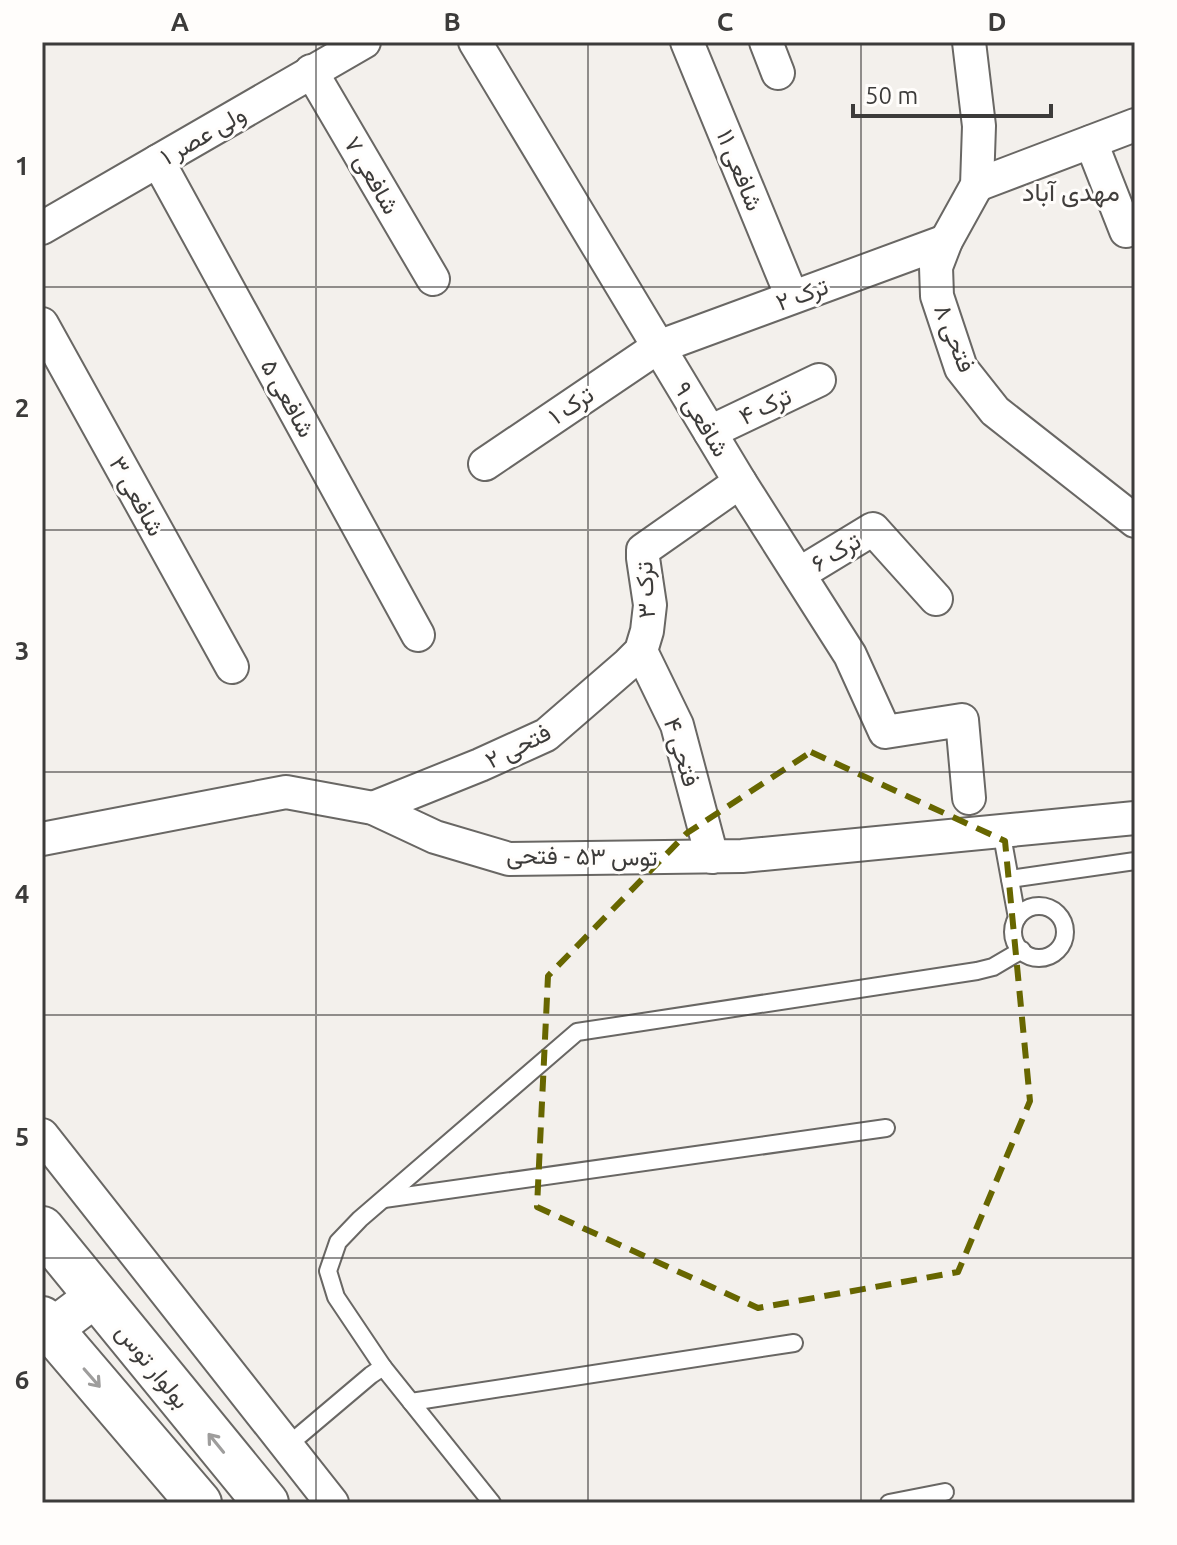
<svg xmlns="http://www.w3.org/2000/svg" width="1177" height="1545" viewBox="0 0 1177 1545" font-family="Ubuntu,Vazirmatn,sans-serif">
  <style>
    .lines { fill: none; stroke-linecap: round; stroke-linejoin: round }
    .service-casing { stroke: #696764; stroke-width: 20 }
    .minor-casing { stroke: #696764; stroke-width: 36 }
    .tertiary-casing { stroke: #696764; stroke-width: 44 }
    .primary-casing { stroke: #696764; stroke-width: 48 }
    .service { stroke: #fff; stroke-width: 16 }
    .minor { stroke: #fff; stroke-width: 32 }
    .tertiary { stroke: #fff; stroke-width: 40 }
    .primary { stroke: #fff; stroke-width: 44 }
    .oneway { stroke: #9e9d9c }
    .marked { fill: none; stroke: #676600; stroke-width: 6; stroke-dasharray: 16 10; stroke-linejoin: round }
    .grid { fill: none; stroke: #3c3b3a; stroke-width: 2; stroke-opacity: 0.55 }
    .labels { text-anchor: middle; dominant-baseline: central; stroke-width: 6; stroke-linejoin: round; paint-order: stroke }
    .street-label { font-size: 24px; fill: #3c3b3a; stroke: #fffdfb }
    .neighbourhood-label { font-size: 26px; fill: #423f3d; stroke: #fffdfb }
    .neatline { fill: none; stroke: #3c3b3a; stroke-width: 3 }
    .grid-label { font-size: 26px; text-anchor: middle; font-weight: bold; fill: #3c3b3a }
  </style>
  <rect width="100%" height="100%" fill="#f3f0ec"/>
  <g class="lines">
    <!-- service casing -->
    <g class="service-casing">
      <g id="service">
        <polyline points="1001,830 1017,918"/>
        <polyline points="1010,879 1135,861"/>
        <circle cx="1039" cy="932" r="26"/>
        <polyline points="384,1199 886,1128"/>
        <polyline points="383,1367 492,1503"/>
        <polyline points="411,1402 794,1343"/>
        <polyline points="287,1446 371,1375 383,1367 336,1297 328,1271 338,1242 360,1219 577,1032 977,971 993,967 1022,950"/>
        <polyline points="889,1503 945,1492"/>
      </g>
    </g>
    <!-- minor casing -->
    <g class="minor-casing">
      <g id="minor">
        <polyline points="475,42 740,482 850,655 885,732 962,720 969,798"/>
        <polyline points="687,42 792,297"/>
        <polyline points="766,42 778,73"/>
        <polyline points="969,42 979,126 977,185 946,241 936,267 937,296 961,368 995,411 1135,521"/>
        <polyline points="311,71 433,279"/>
        <polyline points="1091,142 1126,231"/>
        <polyline points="158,161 418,635"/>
        <polyline points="977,185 1135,125"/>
        <polyline points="42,228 364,42"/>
        <polyline points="42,324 232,667"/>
        <polyline points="710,432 819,380"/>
        <polyline points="485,464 658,347 946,241"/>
        <polyline points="799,574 873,529 936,599"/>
        <polyline points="641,651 677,725 712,857"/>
        <polyline points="373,808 480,765 546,735 628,664 641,651 647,631 650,605 643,558 643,550 740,482"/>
        <polyline points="42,839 286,792 373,808 435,837 509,859 742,856 1135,818"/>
        <polyline points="42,1135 332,1503"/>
      </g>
    </g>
    <!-- tertiary casing -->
    <g class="tertiary-casing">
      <polyline id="tertiary" points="42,1332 51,1330 96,1296"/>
    </g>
    <!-- primary casing -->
    <g class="primary-casing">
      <g id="primary">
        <polyline points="42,1229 266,1503"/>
        <polyline points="42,1319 199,1503"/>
      </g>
    </g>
    <!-- service -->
    <use href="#service" class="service"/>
    <!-- minor -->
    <use href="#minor" class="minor"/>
    <!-- tertiary -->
    <use href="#tertiary" class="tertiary"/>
    <!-- primary -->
    <use href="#primary" class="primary"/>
  </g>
  <!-- one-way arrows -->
  <defs><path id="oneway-shaft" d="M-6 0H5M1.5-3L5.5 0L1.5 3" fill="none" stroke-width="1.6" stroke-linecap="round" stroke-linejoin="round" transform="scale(2)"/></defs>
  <g class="oneway">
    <use href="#oneway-shaft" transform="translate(92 1378) rotate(49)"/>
    <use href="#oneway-shaft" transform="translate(216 1443) rotate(-129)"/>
  </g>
  <!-- marked area -->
  <path class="marked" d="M 811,752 L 1005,841 L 1030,1101 L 958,1272 L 758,1308 L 537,1207 L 548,976 L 687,833 Z"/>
  <!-- grid -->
  <path class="grid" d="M 316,42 L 316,1503M 588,42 L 588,1503M 861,42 L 861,1503M 42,287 L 1135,287M 42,530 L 1135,530M 42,772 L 1135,772M 42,1015 L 1135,1015M 42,1258 L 1135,1258"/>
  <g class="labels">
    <!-- street labels -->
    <g class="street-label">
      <text transform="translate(203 135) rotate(-30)">ولی عصر ۱</text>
      <text transform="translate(740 170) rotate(68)">شافعی ۱۱</text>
      <text transform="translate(372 175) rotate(60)">شافعی ۷</text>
      <text transform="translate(802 294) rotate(-20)">ترک ۲</text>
      <text transform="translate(955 338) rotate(68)">فتحی ۸</text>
      <text transform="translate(288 398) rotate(61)">شافعی ۵</text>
      <text transform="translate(571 405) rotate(-34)">ترک ۱</text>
      <text transform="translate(765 406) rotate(-26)">ترک ۴</text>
      <text transform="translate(702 419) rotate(59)">شافعی ۹</text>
      <text transform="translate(137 496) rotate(61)">شافعی ۳</text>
      <text transform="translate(836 552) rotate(-31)">ترک ۶</text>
      <text transform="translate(645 590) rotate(-93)">ترک ۳</text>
      <text transform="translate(518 746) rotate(-27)">فتحی ۲</text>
      <text transform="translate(682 752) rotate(73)">فتحی ۴</text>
      <text transform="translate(582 856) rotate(1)">توس ۵۳ - فتحی</text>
      <text transform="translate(153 1366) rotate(51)">بولوار توس</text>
    </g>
    <!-- neighbourhood labels -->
    <g class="neighbourhood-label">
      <text x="1071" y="191">مهدی آباد</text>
    </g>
  </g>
  <!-- border -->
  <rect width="1177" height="1545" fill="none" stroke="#fffdfb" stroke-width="88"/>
  <!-- scale -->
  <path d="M853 104v12h198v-12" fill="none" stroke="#3c3b3a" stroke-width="4"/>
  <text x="865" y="104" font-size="24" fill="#3c3b3a" stroke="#fffdfb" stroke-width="6" paint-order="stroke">50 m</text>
  <rect x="44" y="44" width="1089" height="1457" class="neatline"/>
  <g class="grid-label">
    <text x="180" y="31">A</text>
    <text x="452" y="31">B</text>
    <text x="725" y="31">C</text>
    <text x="997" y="31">D</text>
    <text x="22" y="175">1</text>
    <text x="22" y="417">2</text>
    <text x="22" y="660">3</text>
    <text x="22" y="903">4</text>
    <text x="22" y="1146">5</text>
    <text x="22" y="1389">6</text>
  </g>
</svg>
